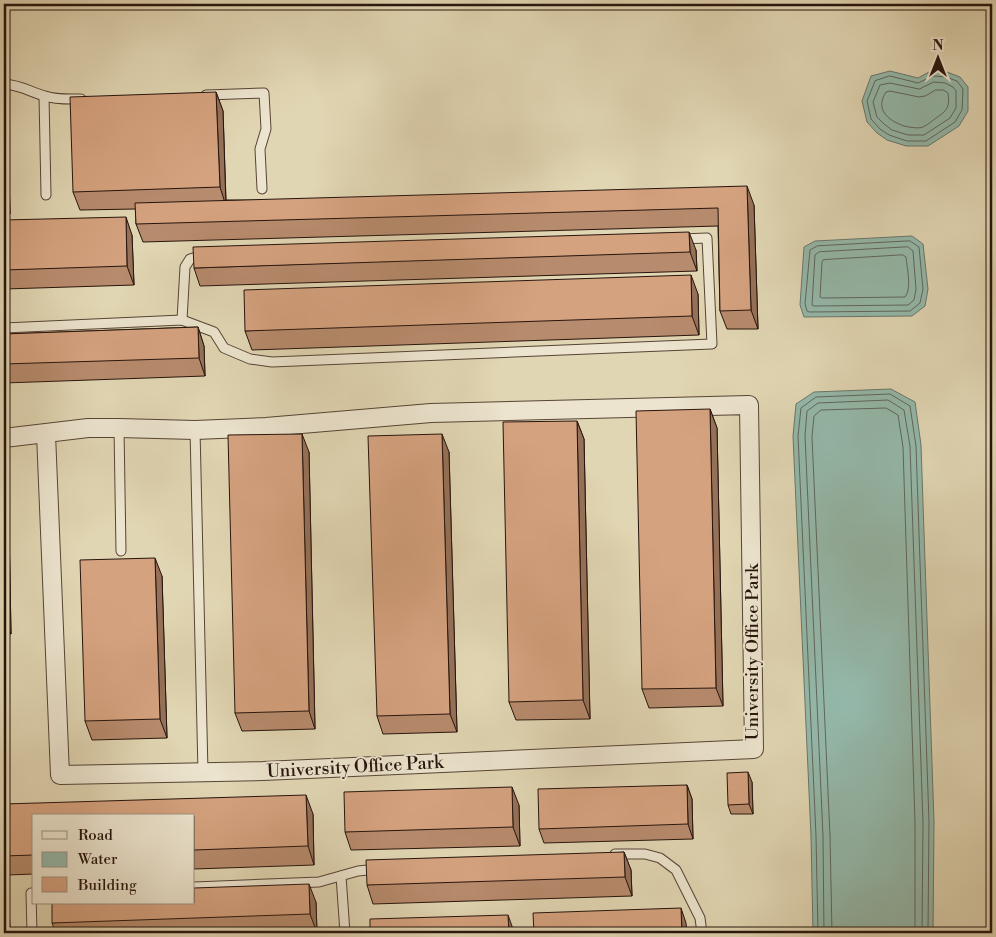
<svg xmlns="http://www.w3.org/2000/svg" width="996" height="937" viewBox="0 0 996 937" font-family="'Libre Bodoni',serif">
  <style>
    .water { fill: #94b9ab; stroke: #68776c }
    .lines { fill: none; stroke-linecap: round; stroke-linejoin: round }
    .shore { stroke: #5e665c; stroke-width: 1 }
    .lane-casing { stroke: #564436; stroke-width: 11 }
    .street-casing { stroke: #564436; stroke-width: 20 }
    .lane { stroke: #ece4ce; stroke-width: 9 }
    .street { stroke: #ece4ce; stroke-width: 18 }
    .wall { fill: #b78b6d; stroke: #27140d }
    .shaded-wall { fill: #957159; stroke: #27140d }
    .building { fill: #d5a27f; stroke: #27140d }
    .labels { text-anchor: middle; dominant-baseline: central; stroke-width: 4; stroke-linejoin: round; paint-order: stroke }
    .street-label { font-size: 18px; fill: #27140d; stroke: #ece4ce }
  </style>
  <rect width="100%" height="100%" fill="#e1d6b3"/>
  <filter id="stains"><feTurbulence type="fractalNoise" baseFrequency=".004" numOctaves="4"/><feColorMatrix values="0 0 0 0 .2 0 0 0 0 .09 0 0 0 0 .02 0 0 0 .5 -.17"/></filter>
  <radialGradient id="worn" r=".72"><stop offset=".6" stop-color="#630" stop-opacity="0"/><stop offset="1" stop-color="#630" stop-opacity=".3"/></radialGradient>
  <!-- water -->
  <g class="water">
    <polygon points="890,71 918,78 931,71 947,72 960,77 968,87 968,111 959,126 928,146 906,146 887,140 877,133 867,122 862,101 871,76"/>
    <polygon points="912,236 923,244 928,289 925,306 912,316 804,317 800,305 804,247 815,241"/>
    <polygon points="891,389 915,402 921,445 934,822 933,933 813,933 811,836 793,436 796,404 814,392"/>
  </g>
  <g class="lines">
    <!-- shore -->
    <g class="shore">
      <polygon points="890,76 918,83 933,76 946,77 957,81 963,89 962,110 955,122 926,141 907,141 889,135 880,129 871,119 867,101 875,81"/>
      <polygon points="934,82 945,83 953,87 956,91 956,108 950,118 924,135 908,135 892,130 884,124 877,117 873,102 880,85 890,83 919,89"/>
      <path d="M 936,90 L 943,90 L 948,93 C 950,107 947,111 936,118 C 932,121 927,125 923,127 C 918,129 909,127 904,126 C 887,120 875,109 886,92 L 890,91 L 919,97 L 925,96 Z"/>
      <polygon points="910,241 919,247 923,289 920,303 910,311 809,312 807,311 805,304 810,250 817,246"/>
      <polygon points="908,247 913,251 916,289 914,300 908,305 814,306 812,305 815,255 819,252"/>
      <path d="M 903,255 L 906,257 C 907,268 912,289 905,297 L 822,298 L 820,297 L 822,262 L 823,260 Z"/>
      <polyline points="818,933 816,836 798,436 801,408 816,397 890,394 910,406 916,446 929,822 928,933"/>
      <polyline points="824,933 823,836 805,436 807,411 818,403 888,400 904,410 910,446 923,823 922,933"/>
      <polyline points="832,933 830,836 812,437 814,416 821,410 886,408 898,415 903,447 915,823 915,933"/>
    </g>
    <!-- lane casing -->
    <g class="lane-casing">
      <g id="lane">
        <path d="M 4,84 C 21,85 30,92 45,96 C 57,100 69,99 81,99"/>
        <polyline points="206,95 264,93 266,129 260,149 262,189"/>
        <polyline points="44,96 46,195"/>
        <polyline points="182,320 185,267 190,259 203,255"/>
        <polyline points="4,328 182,320 214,332 224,348 250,359 272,362 712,344 707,238 681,239"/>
        <polyline points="119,428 121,551"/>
        <polyline points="195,430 203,772"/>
        <polyline points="615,854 645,854 660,858 676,870 700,918 702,933"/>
        <polyline points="341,876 345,933"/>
        <polyline points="194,887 319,882 358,871 377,869"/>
        <polyline points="32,933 31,893 34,893"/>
      </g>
    </g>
    <!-- street casing -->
    <g class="street-casing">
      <polyline id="street" points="4,438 88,428 119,428 195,430 266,427 431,413 749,405 754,749 263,771 60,775 46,434"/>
    </g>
    <!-- lane -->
    <use href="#lane" class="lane"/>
    <!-- street -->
    <use href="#street" class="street"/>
  </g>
  <!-- wall -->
  <g class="wall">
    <polygon points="216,92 223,111 226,200 754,205 758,329 727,329 720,311 718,226 143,242 136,224 136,209 80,210 73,192"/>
    <polygon points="4,93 7,101 10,214 4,214"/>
    <polygon points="4,220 132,235 134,285 4,289"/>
    <polygon points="696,250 697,271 200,286 194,268"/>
    <polygon points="698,294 699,335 252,350 245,331"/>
    <polygon points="198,327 204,346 205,376 4,383 4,334"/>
    <polygon points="710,409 717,428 723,706 649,708 642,689"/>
    <polygon points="577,421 584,439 590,719 516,720 509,702"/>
    <polygon points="309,452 315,729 242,731 235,713"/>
    <polygon points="449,452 457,732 383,734 377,716"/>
    <polygon points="4,463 8,474 11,634 4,634"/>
    <polygon points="162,576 167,738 92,740 85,721"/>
    <polygon points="4,682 6,687 8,802 4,802"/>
    <polygon points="752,782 753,814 731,814 728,805"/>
    <polygon points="687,785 692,799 693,839 544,843 539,829"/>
    <polygon points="4,804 313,814 314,865 194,869 194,816 34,816 34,874 8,875 10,933 4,933"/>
    <polygon points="519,805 520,846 351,850 345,832"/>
    <polygon points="624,852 631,870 632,896 373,904 367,885"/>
    <polygon points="316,902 317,933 56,933 52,923"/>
  </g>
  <!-- shaded-wall -->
  <g class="shaded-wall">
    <polygon points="216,92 223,111 226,206 220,187"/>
    <polygon points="4,93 7,101 10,214 4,198"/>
    <polygon points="747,186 754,205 758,329 751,310"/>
    <polygon points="126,217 132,235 134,285 127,266"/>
    <polygon points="689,232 696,250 697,271 690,252"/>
    <polygon points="691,275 698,294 699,335 692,316"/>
    <polygon points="198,327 204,346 205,376 199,358"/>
    <polygon points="710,409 717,428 723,706 716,688"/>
    <polygon points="577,421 584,439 590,719 583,700"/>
    <polygon points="302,434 309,452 315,729 309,711"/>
    <polygon points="442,434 449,452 457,732 450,714"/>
    <polygon points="4,463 8,474 11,634 4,616"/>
    <polygon points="155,558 162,576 167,738 160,719"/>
    <polygon points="4,682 6,687 8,802 4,791"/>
    <polygon points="748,772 752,782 753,814 749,804"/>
    <polygon points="687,785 692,799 693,839 688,824"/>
    <polygon points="512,787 519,805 520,846 513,827"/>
    <polygon points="306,795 313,814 314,865 308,846"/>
    <polygon points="624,852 631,870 632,896 625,877"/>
    <polygon points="4,862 8,875 10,933 8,933 4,921"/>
    <polygon points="309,884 316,902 317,933 310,914"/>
    <polygon points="681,908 686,923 687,933 682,933"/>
    <polygon points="508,915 513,929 514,933 509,933"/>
  </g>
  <!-- building -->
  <g class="building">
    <polygon points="216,92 220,187 73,192 70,97"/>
    <polygon points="747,186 751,310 720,311 718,208 136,224 135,203"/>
    <polygon points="126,217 127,266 4,270 4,220"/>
    <polygon points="689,232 690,252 194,268 193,247"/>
    <polygon points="691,275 692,316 245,331 244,290"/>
    <polygon points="198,327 199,358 4,364 4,334"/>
    <polygon points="710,409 716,688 642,689 636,411"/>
    <polygon points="577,421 583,700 509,702 503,422"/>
    <polygon points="302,434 309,711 235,713 228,435"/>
    <polygon points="442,434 450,714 377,716 368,436"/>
    <polygon points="155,558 160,719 85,721 80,560"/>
    <polygon points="748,772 749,804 728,805 727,773"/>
    <polygon points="687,785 688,824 539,829 538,789"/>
    <polygon points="512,787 513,827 345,832 344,792"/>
    <polygon points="306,795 308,846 194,850 194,816 34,816 34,855 4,856 4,804"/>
    <polygon points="624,852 625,877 367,885 366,860"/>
    <polygon points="309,884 310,914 52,923 52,903 194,903 194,888"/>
    <polygon points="681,908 682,933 534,933 533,913"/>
    <polygon points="508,915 509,933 370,933 370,919"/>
  </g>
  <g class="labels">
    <!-- street labels -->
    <g class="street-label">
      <text transform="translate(752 652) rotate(-90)">University Office Park</text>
      <text transform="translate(355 767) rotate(-3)">University Office Park</text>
    </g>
  </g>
  <!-- margin -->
  <rect width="996" height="937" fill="none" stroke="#e1d6b3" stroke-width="20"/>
  <rect x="5" y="5" width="986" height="927" fill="none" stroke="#27140d" stroke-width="2.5"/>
  <rect x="10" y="10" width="976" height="917" fill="none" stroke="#27140d"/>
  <!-- legend -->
  <rect x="32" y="814" width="162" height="90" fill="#ece4ce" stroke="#9d9181"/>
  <rect x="42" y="831" width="25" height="8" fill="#ece4ce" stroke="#9d9181"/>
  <text x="78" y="840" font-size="15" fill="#27140d">Road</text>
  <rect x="42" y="852" width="25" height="15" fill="#94b9ab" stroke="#9d9181"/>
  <text x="78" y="864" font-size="15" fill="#27140d">Water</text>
  <rect x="42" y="877" width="25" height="15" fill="#d5a27f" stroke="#9d9181"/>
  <text x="78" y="890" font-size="15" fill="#27140d">Building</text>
  <!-- north arrow -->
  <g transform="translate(938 58)" stroke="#ece4ce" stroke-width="4" paint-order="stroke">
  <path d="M0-4L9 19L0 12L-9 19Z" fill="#27140d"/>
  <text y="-8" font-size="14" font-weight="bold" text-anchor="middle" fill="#27140d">N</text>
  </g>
  <rect width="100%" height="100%" filter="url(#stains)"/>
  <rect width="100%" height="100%" fill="url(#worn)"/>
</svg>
